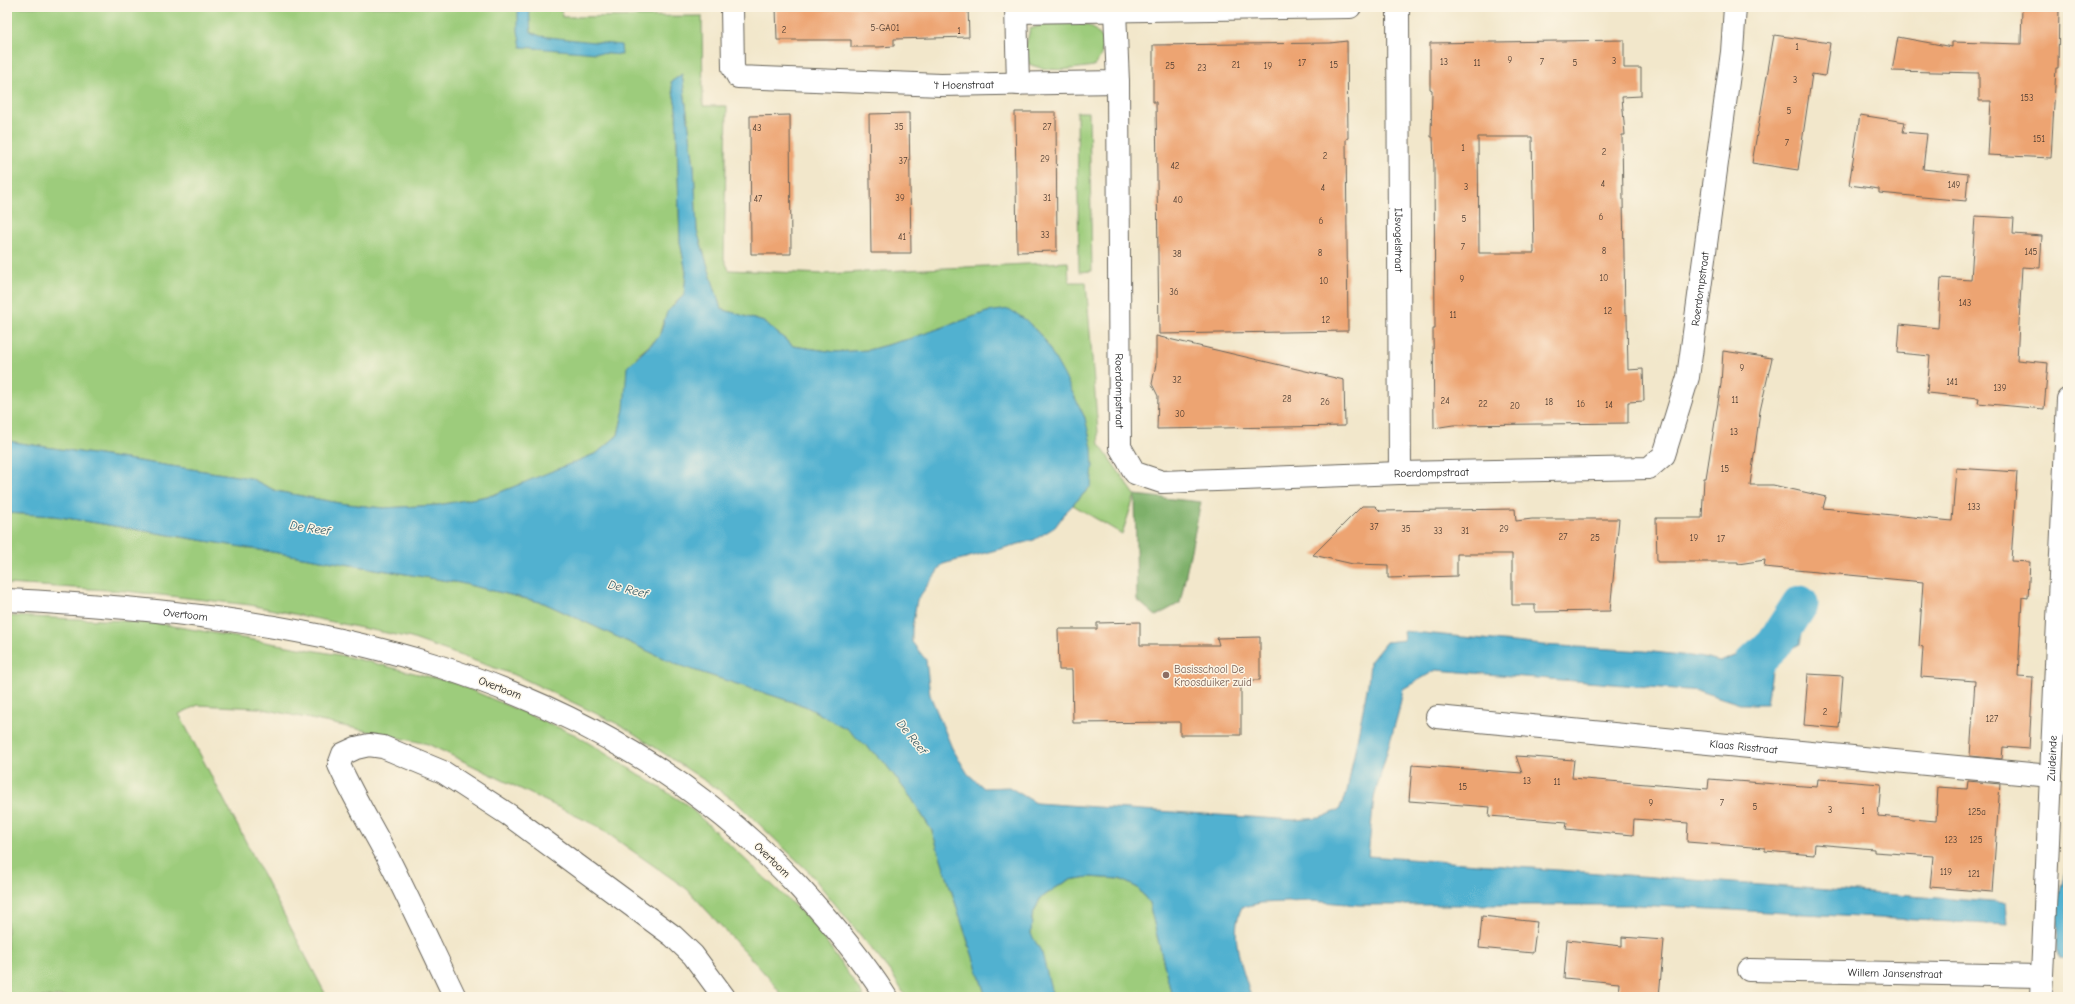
<svg xmlns="http://www.w3.org/2000/svg" width="2075" height="1004" viewBox="0 0 2075 1004" font-family="'Comic Neue',sans-serif">
  <style>
    .green { fill: #9dcc7b; stroke: #5c744c }
    .forest { fill: #7eb06b; stroke: #4d6644 }
    .water { fill: #51b1d0; stroke: #366676 }
    .lines { fill: none; stroke-linecap: round; stroke-linejoin: round }
    .canal { stroke: #51b1d0; stroke-width: 37 }
    .building { fill: #eda472; fill-rule: evenodd }
    .minor-casing { stroke: #676359; stroke-width: 24 }
    .minor { stroke: #fff; stroke-width: 22 }
    .education-dot { fill: #8d6e63; stroke: #fcf5e5; stroke-width: 1.5 }
    .labels { text-anchor: middle; dominant-baseline: central; stroke-width: 3; stroke-linejoin: round; paint-order: stroke }
    .number-label { font-size: 9px; fill: #503e32 }
    .street-label { font-size: 11px; fill: #1c1c1c; stroke: #fcf5e5 }
    .education-label { font-size: 11px; fill: #785e54; stroke: #fcf5e5; text-anchor: start }
    .water-label { font-size: 12px; font-style: italic; fill: #315864; stroke: #fcf5e5 }
  </style>
  <rect width="100%" height="100%" fill="#fcf5e5"/>
  <filter id="ink" filterUnits="userSpaceOnUse"><feTurbulence type="fractalNoise" baseFrequency=".025" numOctaves="2"/><feDisplacementMap in="SourceGraphic" scale="8" xChannelSelector="R" yChannelSelector="G"/><feConvolveMatrix kernelMatrix="1 2 1 2 8 2 1 2 1" color-interpolation-filters="sRGB"/></filter>
  <filter id="wash" filterUnits="userSpaceOnUse"><feTurbulence type="fractalNoise" baseFrequency=".012" numOctaves="4" result="noise"/><feDisplacementMap in="SourceGraphic" scale="16" xChannelSelector="R" yChannelSelector="G"/><feGaussianBlur stdDeviation="0.9" result="paint"/><feColorMatrix in="noise" values="0 0 0 0 0 0 0 0 0 0 0 0 0 0 0 0 0 1.4 0 .05"/><feComposite in="paint" operator="in"/></filter>
  <g filter="url(#wash)">
    <rect width="100%" height="100%" fill="#f2e7cb"/>
    <!-- green -->
    <g class="green">
      <polygon points="7,7 561,7 562,17 702,16 703,106 727,106 724,259 729,270 823,274 1068,262 1069,282 1086,282 1099,444 1135,495 1122,534 1073,505 1091,486 1085,418 1044,339 1026,320 1009,310 987,312 909,339 868,350 835,352 793,346 764,322 721,309 697,231 694,166 682,74 671,82 676,106 680,242 686,272 684,295 673,305 663,322 659,337 637,356 618,435 597,453 550,473 493,495 438,505 383,508 339,503 276,491 250,478 7,441"/>
      <path d="M 1062,22 C 1083,24 1092,22 1104,41 L 1101,56 L 1094,66 C 1072,69 1050,73 1029,64 L 1025,49 L 1030,29 L 1045,24 Z"/>
      <polygon points="1077,112 1089,112 1092,271 1079,272"/>
      <polygon points="7,513 54,516 460,583 544,603 678,665 805,706 847,729 884,762 912,799 932,831 986,997 906,997 892,974 809,872 734,800 624,727 520,677 411,638 250,605 125,591 7,584"/>
      <polygon points="7,616 150,622 345,656 455,683 576,735 686,804 815,925 864,997 783,997 769,978 687,889 597,826 428,744 259,708 198,705 179,714 327,997 7,997"/>
      <polygon points="1089,877 1120,879 1138,888 1149,903 1172,997 1053,997 1031,934 1032,917 1040,899 1054,889 1069,880"/>
    </g>
    <!-- forest -->
    <polygon class="forest" points="1135,495 1201,502 1180,603 1156,616 1137,600"/>
    <!-- water -->
    <g class="water">
      <polygon points="518,7 529,7 531,32 540,36 621,45 622,55 521,47 518,31"/>
      <path d="M 682,74 L 694,166 L 697,231 L 721,309 L 764,322 L 793,346 L 835,352 L 868,350 L 909,339 L 987,312 L 1009,309 L 1026,320 L 1044,339 L 1064,375 L 1085,418 L 1092,447 L 1093,467 L 1091,486 L 1066,512 L 1055,527 L 1034,540 L 943,564 L 917,600 L 912,628 L 912,642 L 926,660 L 930,695 L 952,748 L 968,774 L 984,788 L 1009,787 L 1036,803 L 1294,820 L 1320,818 L 1339,810 L 1347,791 L 1368,684 L 1370,662 L 1386,642 L 1404,640 L 1403,631 L 1543,645 L 1644,651 L 1699,657 L 1720,662 L 1752,649 L 1774,633 L 1782,631 L 1809,595 L 1800,644 L 1778,655 L 1772,671 L 1767,704 L 1740,704 L 1700,691 L 1436,670 L 1403,689 L 1399,710 L 1374,798 L 1368,856 L 2005,903 L 2007,925 L 1638,905 L 1359,905 L 1311,901 L 1261,903 L 1242,907 C 1228,935 1243,969 1251,997 L 1172,997 L 1149,903 L 1138,888 L 1120,879 L 1089,877 L 1069,880 L 1054,889 L 1040,899 L 1032,917 L 1031,934 L 1042,953 L 1053,997 L 986,997 L 932,831 L 912,799 L 884,762 L 847,729 L 805,706 L 678,665 L 544,603 L 460,583 L 54,516 L 7,513 L 7,441 L 250,478 L 276,491 L 339,503 L 383,508 L 438,505 L 493,495 L 597,453 L 618,435 L 624,409 L 627,367 L 659,337 L 667,312 L 684,295 L 686,272 L 680,242 L 676,106 L 671,82 Z"/>
      <polygon points="2067,867 2068,959 2059,958 2056,913"/>
    </g>
    <g class="lines">
      <!-- canal -->
      <polyline class="canal" points="1752,665 1774,644 1800,604"/>
    </g>
    <g id="blocks">
      <!-- building -->
      <g class="building">
        <polygon points="776,7 968,7 969,37 894,39 894,46 879,47 851,47 851,40 777,40"/>
        <polygon points="2022,7 2059,7 2058,68 2056,68 2051,158 1988,155 1991,101 1979,101 1979,73 1892,71 1898,37 1952,47 1952,42 2021,44"/>
        <polygon points="1774,35 1830,43 1825,76 1812,74 1798,170 1752,163"/>
        <path d="M 1624,40 L 1624,68 L 1641,68 L 1641,96 L 1622,97 L 1625,135 L 1622,135 L 1623,199 L 1625,314 L 1627,314 L 1628,370 L 1643,369 L 1644,401 L 1628,402 L 1628,423 L 1453,425 L 1434,428 L 1433,329 L 1435,329 L 1434,169 L 1433,137 L 1431,137 L 1432,90 L 1430,89 L 1430,43 ZM 1478,137 L 1532,137 L 1534,253 L 1479,253 Z"/>
        <polygon points="1347,41 1348,138 1346,139 1348,331 1159,334 1156,102 1153,102 1153,45 1330,43"/>
        <polygon points="1015,112 1056,112 1057,251 1017,252"/>
        <polygon points="909,113 911,253 871,253 869,114"/>
        <polygon points="790,115 791,254 751,254 750,116"/>
        <polygon points="1860,115 1905,122 1903,132 1927,134 1923,169 1968,174 1966,201 1879,193 1879,189 1849,185"/>
        <polygon points="1975,216 2014,218 2013,234 2042,236 2040,268 2022,267 2017,360 2048,363 2044,409 1978,403 1979,398 1927,393 1930,356 1898,353 1900,324 1938,328 1941,278 1971,280"/>
        <polygon points="1156,336 1344,380 1345,426 1157,429 1158,396 1152,384 1156,364"/>
        <polygon points="1723,351 1772,358 1760,411 1750,485 1773,485 1826,497 1823,508 1952,521 1956,468 2017,472 2011,561 2030,562 2028,598 2022,597 2018,676 2033,677 2029,749 2003,747 2002,759 1970,756 1975,681 1921,677 1923,647 1919,646 1923,582 1764,567 1765,560 1738,564 1738,562 1657,562 1656,518 1702,518 1704,478 1706,478 1721,384"/>
        <polygon points="1362,506 1375,506 1380,511 1515,509 1516,521 1532,519 1619,519 1610,611 1535,612 1535,605 1512,605 1512,554 1457,554 1457,576 1388,578 1388,565 1353,564 1313,555"/>
        <polygon points="1140,622 1140,645 1219,645 1217,638 1260,637 1260,680 1241,680 1241,735 1180,735 1180,722 1073,723 1072,670 1059,670 1058,629 1097,629 1097,623"/>
        <polygon points="1808,674 1843,676 1839,728 1804,725"/>
        <polygon points="1516,756 1574,760 1572,778 1708,789 1709,779 1817,787 1818,779 1881,784 1878,816 1936,821 1938,787 1967,789 1968,781 2000,784 1992,892 1930,887 1933,856 1874,852 1874,849 1815,844 1814,855 1765,851 1765,848 1687,842 1688,823 1634,819 1633,835 1566,829 1567,822 1489,816 1490,807 1409,801 1412,765 1522,773"/>
        <polygon points="1482,916 1537,922 1533,953 1479,948"/>
        <polygon points="1622,937 1664,940 1659,997 1618,997 1619,983 1564,978 1567,940 1622,946"/>
      </g>
    </g>
  </g>
  <g filter="url(#ink)">
    <use href="#blocks" fill-opacity="0" stroke="#676359" stroke-width="1"/>
    <g class="lines">
      <!-- minor casing -->
      <g class="minor-casing">
        <g id="minor">
          <path id="s1" d="M 732,7 L 733,68 L 738,77 L 941,85 L 1118,82 L 1115,11"/>
          <polyline points="1016,7 1018,84"/>
          <path id="s2" d="M 1398,7 L 1400,473"/>
          <polyline points="1017,12 1350,7"/>
          <path id="s3" d="M 1118,82 L 1120,447 L 1135,473 L 1162,482 L 1400,473 L 1649,468 L 1664,455 L 1688,377 L 1732,52 L 1735,7"/>
          <path id="s4" d="M 7,600 C 299,614 589,663 798,886 C 830,921 861,957 886,997"/>
          <path id="s5" d="M 1437,717 L 2051,776"/>
          <path id="s6" d="M 1749,970 L 2041,976"/>
          <path d="M 455,997 C 432,949 410,901 386,854 C 370,824 353,796 339,765 L 343,754 L 356,748 L 369,745 L 383,747 L 443,772 L 509,815 L 673,936 L 693,955 L 724,997"/>
          <path id="s7" d="M 2041,997 L 2068,399"/>
        </g>
      </g>
      <!-- minor -->
      <use href="#minor" class="minor"/>
    </g>
  </g>
  <!-- markers -->
  <circle class="education-dot" cx="1166" cy="675" r="4"/>
  <g class="labels">
    <!-- number labels -->
    <g class="number-label">
      <text x="885" y="28">5-GA01</text>
      <text x="784" y="30">2</text>
      <text x="959" y="31">1</text>
      <text x="1797" y="47">1</text>
      <text x="1510" y="60">9</text>
      <text x="1614" y="61">3</text>
      <text x="1444" y="62">13</text>
      <text x="1542" y="62">7</text>
      <text x="1302" y="63">17</text>
      <text x="1477" y="63">11</text>
      <text x="1575" y="63">5</text>
      <text x="1236" y="65">21</text>
      <text x="1334" y="65">15</text>
      <text x="1170" y="66">25</text>
      <text x="1268" y="66">19</text>
      <text x="1202" y="68">23</text>
      <text x="1795" y="80">3</text>
      <text x="2027" y="98">153</text>
      <text x="1789" y="111">5</text>
      <text x="899" y="127">35</text>
      <text x="1047" y="127">27</text>
      <text x="757" y="128">43</text>
      <text x="2039" y="139">151</text>
      <text x="1787" y="143">7</text>
      <text x="1463" y="148">1</text>
      <text x="1604" y="152">2</text>
      <text x="1325" y="156">2</text>
      <text x="1045" y="159">29</text>
      <text x="903" y="161">37</text>
      <text x="1175" y="166">42</text>
      <text x="1603" y="184">4</text>
      <text x="1954" y="185">149</text>
      <text x="1466" y="187">3</text>
      <text x="1323" y="188">4</text>
      <text x="900" y="198">39</text>
      <text x="1047" y="198">31</text>
      <text x="758" y="199">47</text>
      <text x="1178" y="200">40</text>
      <text x="1601" y="217">6</text>
      <text x="1464" y="219">5</text>
      <text x="1321" y="221">6</text>
      <text x="1045" y="235">33</text>
      <text x="902" y="237">41</text>
      <text x="1463" y="247">7</text>
      <text x="1604" y="251">8</text>
      <text x="2031" y="252">145</text>
      <text x="1320" y="253">8</text>
      <text x="1177" y="254">38</text>
      <text x="1604" y="278">10</text>
      <text x="1462" y="279">9</text>
      <text x="1324" y="281">10</text>
      <text x="1174" y="292">36</text>
      <text x="1965" y="303">143</text>
      <text x="1608" y="311">12</text>
      <text x="1453" y="315">11</text>
      <text x="1326" y="320">12</text>
      <text x="1742" y="368">9</text>
      <text x="1177" y="380">32</text>
      <text x="1952" y="382">141</text>
      <text x="2000" y="388">139</text>
      <text x="1287" y="399">28</text>
      <text x="1735" y="400">11</text>
      <text x="1445" y="401">24</text>
      <text x="1325" y="402">26</text>
      <text x="1549" y="402">18</text>
      <text x="1483" y="404">22</text>
      <text x="1581" y="404">16</text>
      <text x="1609" y="405">14</text>
      <text x="1515" y="406">20</text>
      <text x="1180" y="414">30</text>
      <text x="1734" y="432">13</text>
      <text x="1725" y="469">15</text>
      <text x="1974" y="507">133</text>
      <text x="1374" y="527">37</text>
      <text x="1406" y="529">35</text>
      <text x="1504" y="529">29</text>
      <text x="1438" y="531">33</text>
      <text x="1465" y="531">31</text>
      <text x="1563" y="537">27</text>
      <text x="1595" y="538">25</text>
      <text x="1694" y="538">19</text>
      <text x="1721" y="539">17</text>
      <text x="1825" y="712">2</text>
      <text x="1992" y="719">127</text>
      <text x="1527" y="781">13</text>
      <text x="1557" y="782">11</text>
      <text x="1463" y="787">15</text>
      <text x="1651" y="803">9</text>
      <text x="1722" y="803">7</text>
      <text x="1755" y="807">5</text>
      <text x="1830" y="810">3</text>
      <text x="1863" y="811">1</text>
      <text x="1977" y="812">125a</text>
      <text x="1951" y="840">123</text>
      <text x="1976" y="840">125</text>
      <text x="1946" y="872">119</text>
      <text x="1974" y="874">121</text>
    </g>
    <!-- street labels -->
    <g class="street-label">
      <text stroke="none"><textPath href="#s1" startOffset="297">'t Hoenstraat</textPath></text>
      <text stroke="none"><textPath href="#s2" startOffset="233">IJsvogelstraat</textPath></text>
      <text stroke="none"><textPath href="#s3" startOffset="1101">Roerdompstraat</textPath></text>
      <text stroke="none"><textPath href="#s3" startOffset="309">Roerdompstraat</textPath></text>
      <text stroke="none"><textPath href="#s3" startOffset="693">Roerdompstraat</textPath></text>
      <text stroke="none"><textPath href="#s4" startOffset="179">Overtoom</textPath></text>
      <text transform="translate(500 688) rotate(21)">Overtoom</text>
      <text stroke="none"><textPath href="#s5" startOffset="308">Klaas Risstraat</textPath></text>
      <text stroke="none"><textPath href="#s7" startOffset="239">Zuideinde</textPath></text>
      <text transform="translate(772 860) rotate(44)">Overtoom</text>
      <text stroke="none"><textPath href="#s6" startOffset="146">Willem Jansenstraat</textPath></text>
    </g>
    <!-- education labels -->
    <g class="education-label">
      <text x="1174" y="669">Basisschool De<tspan x="1174" dy="13">Kroosduiker zuid</tspan></text>
    </g>
    <!-- water labels -->
    <g class="water-label">
      <text transform="translate(310 528) rotate(9)">De Reef</text>
      <text transform="translate(628 589) rotate(15)">De Reef</text>
      <text transform="translate(912 737) rotate(51)">De Reef</text>
    </g>
  </g>
  <!-- margin -->
  <rect width="2075" height="1004" fill="none" stroke="#fcf5e5" stroke-width="24"/>
</svg>
